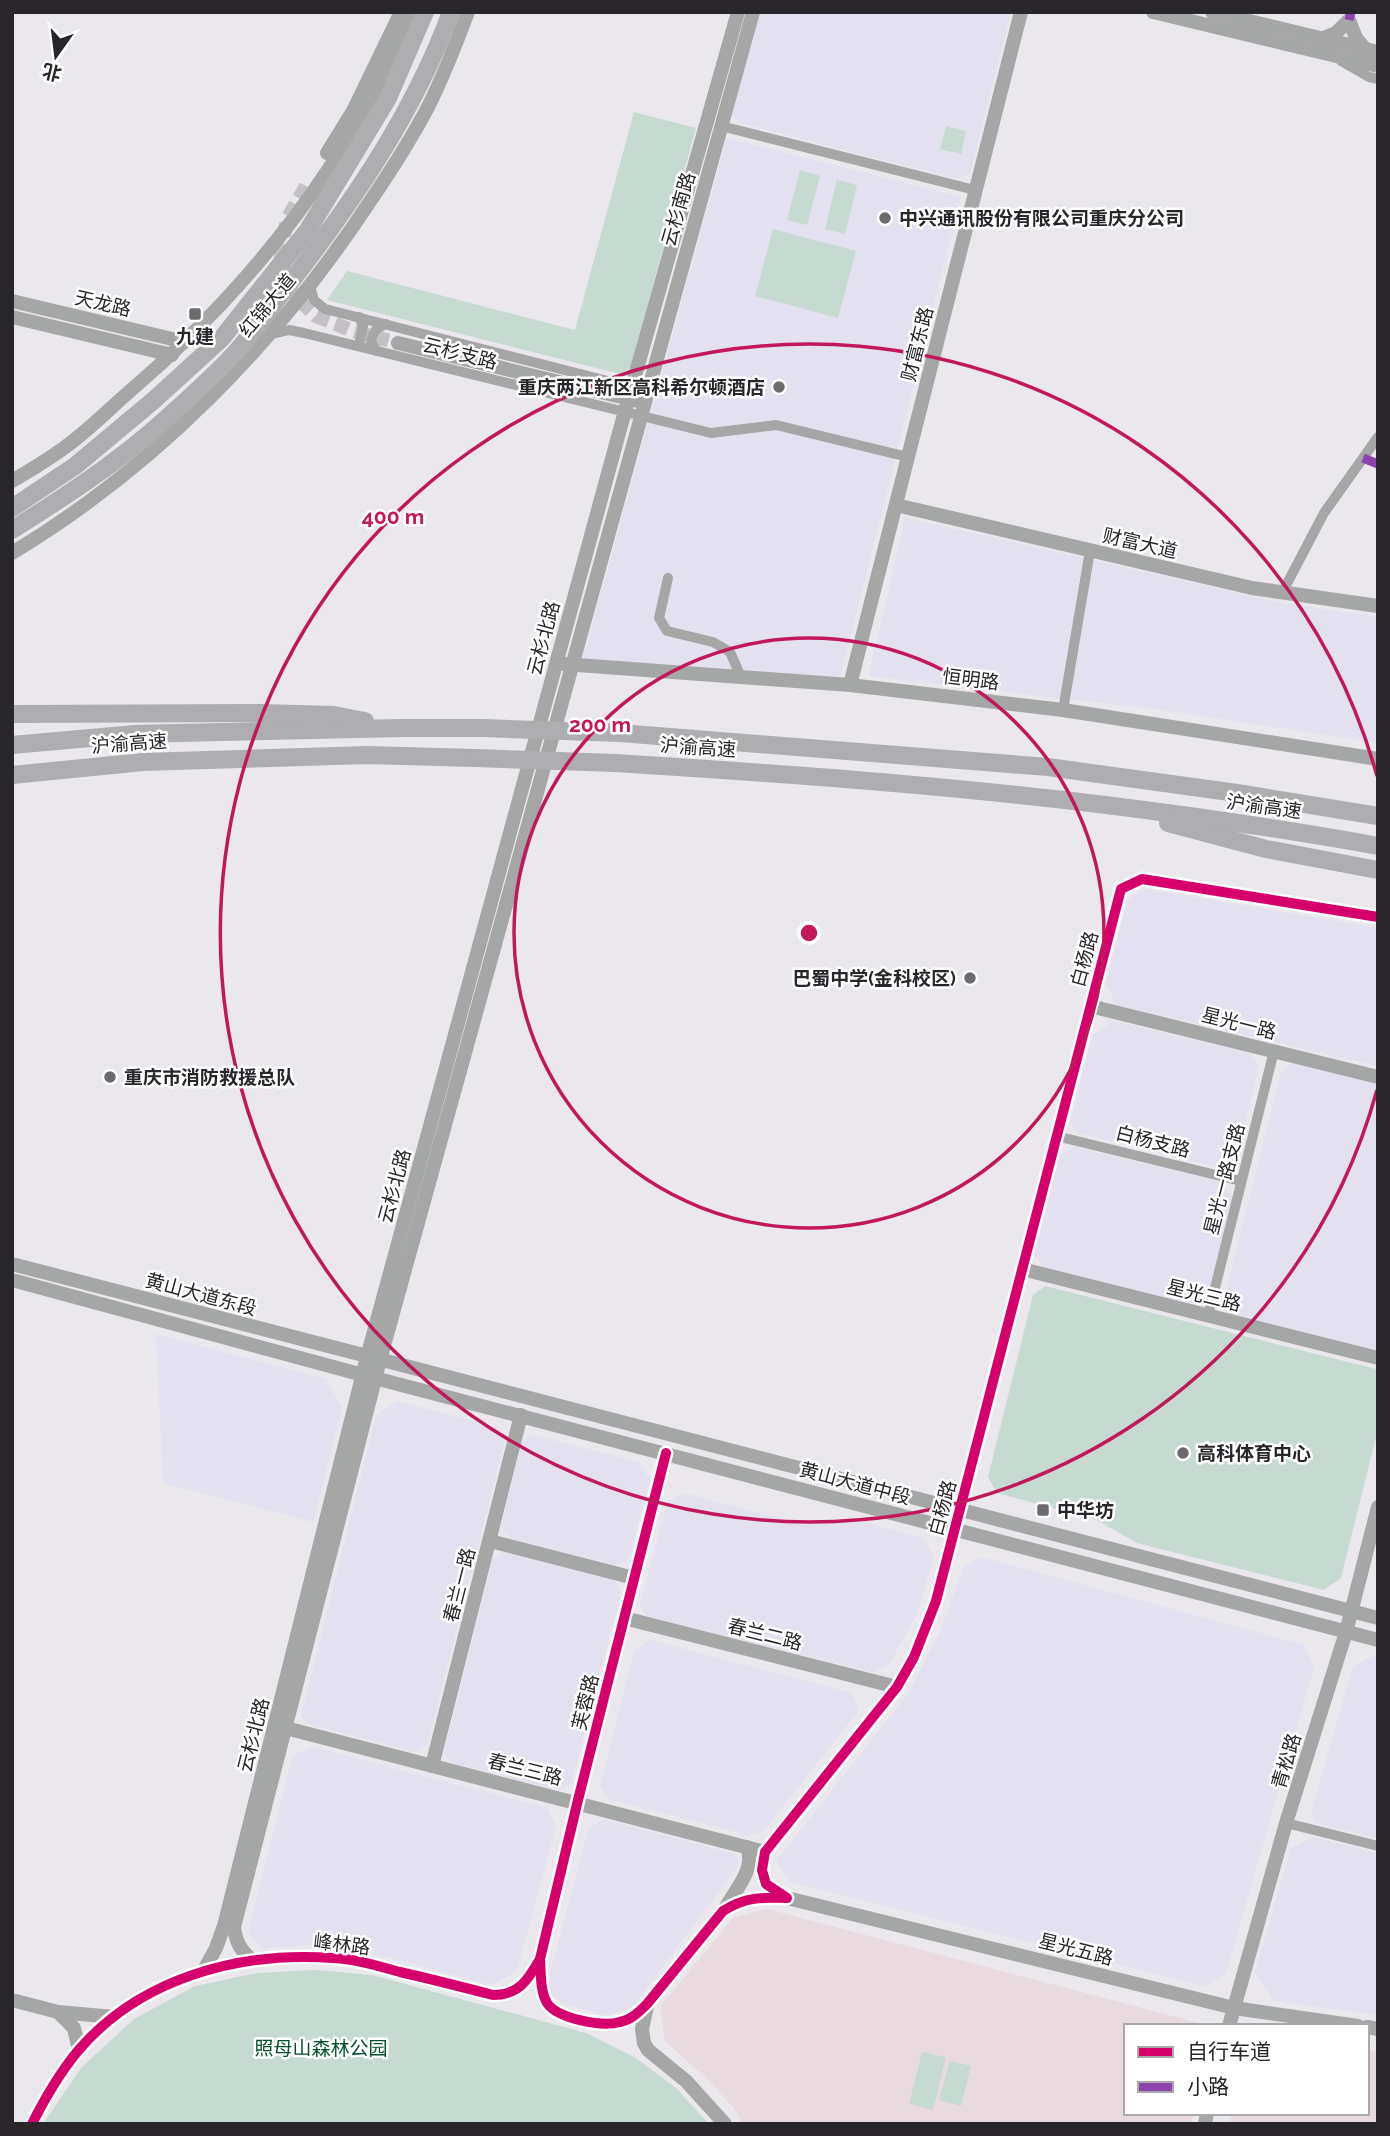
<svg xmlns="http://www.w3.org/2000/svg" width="1390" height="2136" viewBox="0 0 1390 2136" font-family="Raleway,'Noto Sans SC',sans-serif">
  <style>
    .commercial { fill: #e3e0ef }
    .industrial { fill: #e9dadf }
    .green { fill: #c7dad1 }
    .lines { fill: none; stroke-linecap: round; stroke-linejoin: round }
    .secondary-tunnel { stroke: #c3c0c6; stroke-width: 14; stroke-dasharray: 14 7; stroke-linecap: butt }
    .street { stroke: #a6a6a6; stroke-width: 10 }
    .secondary { stroke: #a5a6a6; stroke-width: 14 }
    .highway { stroke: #aeadb0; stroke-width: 18 }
    .highway-bridge { stroke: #aeadb0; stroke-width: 18 }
    .quiet { stroke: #8e44ad; stroke-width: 9; stroke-dasharray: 18 9; stroke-linecap: butt }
    .cycleway-casing { stroke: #fff; stroke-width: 15 }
    .cycleway { stroke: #d6006c; stroke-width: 10 }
    .ring { fill: none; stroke: #c2185b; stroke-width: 3.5 }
    .poi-dot { fill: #6c6a6e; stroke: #fff; stroke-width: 2.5 }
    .labels { text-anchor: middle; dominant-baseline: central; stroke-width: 5; stroke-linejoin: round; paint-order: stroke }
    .street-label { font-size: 19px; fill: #28262a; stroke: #fff }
    .poi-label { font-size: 19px; font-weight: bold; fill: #28262a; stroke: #fff; text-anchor: start }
    .park-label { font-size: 19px; fill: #01502f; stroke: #fff }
    .centre { fill: #c2185b; stroke: #fff; stroke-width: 3.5 }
    .ring-label { font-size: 21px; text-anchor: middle; font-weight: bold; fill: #c2185b; stroke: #fff; stroke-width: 5; stroke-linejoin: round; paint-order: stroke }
  </style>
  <rect width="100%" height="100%" fill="#eae7ed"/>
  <!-- commercial -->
  <g class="commercial">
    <polygon points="759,12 1011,12 970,173 958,179 737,122 732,111"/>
    <polygon points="727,138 961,197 840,678 583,659"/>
    <polygon points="905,518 1282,603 1378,617 1378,743 1155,709 869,676"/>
    <polygon points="1145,889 1378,928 1378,1066 1116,1005 1106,983 1128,899"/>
    <polygon points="1113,1021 1250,1053 1259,1066 1236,1162 1224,1169 1078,1133 1070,1123 1093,1035"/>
    <polygon points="1293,1063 1378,1084 1378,1350 1228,1314 1223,1303 1281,1072"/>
    <polygon points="1075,1147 1221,1182 1233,1199 1208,1298 1195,1306 1044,1268 1033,1254 1059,1155"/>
    <polygon points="156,1334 326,1379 342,1408 313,1522 163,1483"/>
    <polygon points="397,1401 497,1427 504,1443 427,1745 415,1752 308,1724 301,1716 376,1416"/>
    <polygon points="533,1435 639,1462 650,1480 629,1558 617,1566 511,1539 501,1526 523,1440"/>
    <polygon points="684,1493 804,1525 852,1519 923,1538 934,1557 917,1614 889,1665 873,1672 647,1617 640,1605 667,1502"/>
    <polygon points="505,1551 613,1578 621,1592 571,1784 558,1790 452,1763 444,1752 493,1558"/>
    <polygon points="981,1557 1304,1645 1314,1667 1226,1974 1204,1986 790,1882 776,1861 910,1691 940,1632 964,1567"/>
    <polygon points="650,1640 852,1693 859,1710 764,1831 751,1836 609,1799 600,1786 634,1651"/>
    <polygon points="1375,1655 1378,1656 1378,1838 1315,1823 1311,1812 1353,1667"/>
    <polygon points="312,1747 547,1808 556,1826 517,1971 491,1985 361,1950 310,1945 262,1948 248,1932 293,1755"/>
    <polygon points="604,1820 735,1854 739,1865 636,2002 627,2009 609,2015 596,2013 561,2002 552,1994 548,1982 589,1827"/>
    <polygon points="1313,1837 1378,1854 1378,2015 1274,2001 1255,1973 1291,1848"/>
  </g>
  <!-- industrial -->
  <g class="industrial">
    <polygon points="767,1909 1199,2023 1201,2026 1126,2026 1126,2113 1194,2113 1191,2124 744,2124 732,2106 707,2079 665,2041 660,2007 733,1918"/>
    <polygon points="1367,2050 1378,2052 1378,2124 1230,2124 1232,2113 1367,2113"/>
  </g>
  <!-- green -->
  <g class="green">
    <polygon points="634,112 696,128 628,376 327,300 347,271 575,330"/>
    <polygon points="946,126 966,131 961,154 940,149"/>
    <polygon points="800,170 820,176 807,225 787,220"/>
    <polygon points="837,180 857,185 845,234 825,229"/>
    <polygon points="773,229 856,251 838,318 755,296"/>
    <polygon points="1045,1286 1376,1369 1378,1429 1341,1578 1324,1590 1137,1543 1097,1520 997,1493 988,1477 1033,1295"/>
    <polygon points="315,1970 372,1975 586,2033 636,2058 676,2088 709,2124 43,2124 81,2068 134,2019 195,1986 257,1973"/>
    <polygon points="922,2052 946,2057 933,2110 909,2104"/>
    <polygon points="950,2061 971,2066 961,2106 939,2100"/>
  </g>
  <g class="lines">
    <!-- secondary-tunnel -->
    <polyline class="secondary-tunnel" points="306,186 287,219 281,257 292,293 316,316 353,331 398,343"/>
    <!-- street -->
    <g class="street">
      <polyline points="1341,61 1369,77 1378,79"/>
      <polyline points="721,126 975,190"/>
      <polyline points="310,286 314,300 325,309 647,391"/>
      <polyline points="272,334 289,330 304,333 711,433 776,425 908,457"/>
      <polyline points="359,346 363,326 359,317"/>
      <path d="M 377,351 L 371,343 C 372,332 376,328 386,324"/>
      <polyline points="668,578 659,618 667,631 713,642 730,652 741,677"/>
      <polyline points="1282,593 1324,513 1378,437"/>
      <polyline points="1063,710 1090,551"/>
      <polyline points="1056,1136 1241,1181"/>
      <polyline points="1208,1316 1274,1051"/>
      <polyline points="1286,1823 1378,1846"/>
    </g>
    <!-- secondary -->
    <g class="secondary">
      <polyline points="1153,12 1378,66"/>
      <polyline points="1212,12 1378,52"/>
      <polyline points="1321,39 1336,33 1349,20 1356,38 1366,50"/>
      <polyline points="327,153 353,111 401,12"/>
      <polyline points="12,301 185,342"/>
      <polyline points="12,317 172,355"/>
      <polyline points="398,343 638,401"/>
      <path d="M 12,481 C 29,471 46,461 61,450 C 86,433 107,411 130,391 C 250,288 352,161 411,12"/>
      <polyline points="896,505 1252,588 1378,606"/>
      <path d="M 12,553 C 158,465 278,341 371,200 C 392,169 412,138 429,105 C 444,75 456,44 468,12"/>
      <polyline points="564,664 850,685 1063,710 1378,759"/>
      <polyline points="850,685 1021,12"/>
      <polyline points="1090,1006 1378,1077"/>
      <polyline points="12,1264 1378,1618"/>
      <polyline points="1022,1269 1378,1358"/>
      <polyline points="12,1280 363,1375 1378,1640"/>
      <polyline points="490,1541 634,1578"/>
      <polyline points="624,1618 897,1687"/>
      <polyline points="278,1726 765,1852"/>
      <polyline points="432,1766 521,1415"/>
      <polyline points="787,1898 1234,2008 1358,2026"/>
      <path d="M 726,1907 C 736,1889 756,1868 747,1847"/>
      <path d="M 540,1959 C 541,1973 540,1991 547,2003 C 558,2019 602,2027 620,2022 C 631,2020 639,2012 647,2004 L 723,1911 C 745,1897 762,1897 787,1898 L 766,1884 L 762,1870 L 765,1852 L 897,1687 L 914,1657 L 936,1601 L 1121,889 L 1142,879 L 1378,917"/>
      <path d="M 252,1960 C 240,1950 236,1942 234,1927 L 380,1360 L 753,12"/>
      <polyline points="204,1970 216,1948 224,1926 367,1357 625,411 738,12"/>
      <polyline points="12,2000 58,2012"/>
      <polyline points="647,2006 642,2029 644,2043 648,2050 686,2081 725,2124"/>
      <polyline points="1229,2026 1286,1823 1346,1632 1378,1507"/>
      <polyline points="1367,2027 1378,2029"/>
      <polyline points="79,2050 74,2028 58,2012 114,2017"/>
      <path d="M 32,2124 C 45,2098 59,2074 77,2052 C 139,1978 240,1951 333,1958 C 356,1959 378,1966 400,1972 C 431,1979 462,1987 493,1995 C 519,1995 528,1980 540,1959 L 578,1800 L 666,1453"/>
      <polyline points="1205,2124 1207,2113"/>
    </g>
    <!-- highway -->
    <g class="highway">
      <polyline points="12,508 75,466 154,400 222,338 308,230 388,98 425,12"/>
      <path d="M 12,530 C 66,496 120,461 167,418 C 190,397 215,375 236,352 C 254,332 269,310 285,289 C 351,205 414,113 451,12"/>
      <polyline points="12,714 261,713 334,715 365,721"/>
      <polyline points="620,733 1048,767 1237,793 1378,816"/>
      <polyline points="12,745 135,734 403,728 482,728"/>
      <path d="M 615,763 C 807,775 999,789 1189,816 C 1253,825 1315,834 1378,846"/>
      <polyline points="12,775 143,762 367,755 476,758"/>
      <polyline points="1168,823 1266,849 1378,870"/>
    </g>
    <!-- highway-bridge -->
    <g class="highway-bridge">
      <polyline points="482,728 620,733"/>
      <polyline points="476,758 615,763"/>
    </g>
    <!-- quiet -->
    <g class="quiet">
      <polyline points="1349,20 1351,12"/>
      <polyline points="1363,458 1378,464"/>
    </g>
    <!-- cycleway casing -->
    <g class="cycleway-casing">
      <g id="cycleway">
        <path d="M 540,1959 C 541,1973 540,1991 547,2003 C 558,2019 602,2027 620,2022 C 631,2020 639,2012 647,2004 L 723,1911 C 745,1897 762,1897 787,1898 L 766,1884 L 762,1870 L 765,1852 L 897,1687 L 914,1657 L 936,1601 L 1121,889 L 1142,879 L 1378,917"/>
        <path d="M 32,2124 C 45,2098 59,2074 77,2052 C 139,1978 240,1951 333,1958 C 356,1959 378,1966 400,1972 C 431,1979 462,1987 493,1995 C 519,1995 528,1980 540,1959 L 578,1800 L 666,1453"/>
      </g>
    </g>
    <!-- cycleway -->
    <use href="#cycleway" class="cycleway"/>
  </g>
  <!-- distance rings -->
  <g class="ring">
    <circle cx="809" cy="933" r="295"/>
    <path d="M1377 1090A589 589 0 1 1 1377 776"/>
  </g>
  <!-- markers -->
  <g class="poi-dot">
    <circle cx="885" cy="218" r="7"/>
    <rect x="188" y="307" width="14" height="14" rx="3.5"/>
    <circle cx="779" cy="387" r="7"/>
    <circle cx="970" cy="978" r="7"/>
    <circle cx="110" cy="1077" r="7"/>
    <circle cx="1183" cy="1453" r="7"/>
    <rect x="1036" y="1503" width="14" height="14" rx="3.5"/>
  </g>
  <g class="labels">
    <!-- street labels -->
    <g class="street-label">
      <text transform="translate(678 209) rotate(-74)">云杉南路</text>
      <text transform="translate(103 303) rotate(13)">天龙路</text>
      <text transform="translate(267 305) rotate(-50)">红锦大道</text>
      <text transform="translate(917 344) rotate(-76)">财富东路</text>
      <text transform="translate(460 353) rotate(14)">云杉支路</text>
      <text transform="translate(1140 543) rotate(13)">财富大道</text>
      <text transform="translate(543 638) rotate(-75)">云杉北路</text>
      <text transform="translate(971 679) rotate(7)">恒明路</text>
      <text transform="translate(129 743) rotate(-4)">沪渝高速</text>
      <text transform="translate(698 747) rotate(4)">沪渝高速</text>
      <text transform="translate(1264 806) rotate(8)">沪渝高速</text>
      <text transform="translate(1084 959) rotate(-75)">白杨路</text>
      <text transform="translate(1239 1023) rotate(14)">星光一路</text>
      <text transform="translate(1153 1141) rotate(14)">白杨支路</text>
      <text transform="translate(1224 1179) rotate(-76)">星光一路支路</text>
      <text transform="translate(394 1186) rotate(-75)">云杉北路</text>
      <text transform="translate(201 1294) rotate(15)">黄山大道东段</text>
      <text transform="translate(1204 1295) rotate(14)">星光三路</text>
      <text transform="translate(855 1483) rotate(15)">黄山大道中段</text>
      <text transform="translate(942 1508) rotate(-75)">白杨路</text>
      <text transform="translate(459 1585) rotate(-76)">春兰一路</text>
      <text transform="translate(765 1634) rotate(14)">春兰二路</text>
      <text transform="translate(585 1702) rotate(-76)">芙蓉路</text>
      <text transform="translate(253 1735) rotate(-76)">云杉北路</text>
      <text transform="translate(1286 1761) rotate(-73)">青松路</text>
      <text transform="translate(525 1769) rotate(14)">春兰三路</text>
      <text transform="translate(342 1944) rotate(7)">峰林路</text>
      <text transform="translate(1076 1949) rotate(14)">星光五路</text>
    </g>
    <!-- poi labels -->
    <g class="poi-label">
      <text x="899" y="218">中兴通讯股份有限公司重庆分公司</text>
      <text x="195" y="336" text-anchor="middle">九建</text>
      <text x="765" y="387" text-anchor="end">重庆两江新区高科希尔顿酒店</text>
      <text x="956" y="978" text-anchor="end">巴蜀中学(金科校区)</text>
      <text x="124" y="1077">重庆市消防救援总队</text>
      <text x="1197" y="1453">高科体育中心</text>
      <text x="1057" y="1510">中华坊</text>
    </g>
    <!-- park labels -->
    <g class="park-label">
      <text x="321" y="2048">照母山森林公园</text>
    </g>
  </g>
  <circle cx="809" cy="933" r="10" class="centre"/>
  <g class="ring-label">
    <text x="393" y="524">400 m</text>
    <text x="600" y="732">200 m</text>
  </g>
  <!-- border -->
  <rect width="1390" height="2136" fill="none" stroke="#28262a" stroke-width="28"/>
  <!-- legend -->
  <rect x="1124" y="2024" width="245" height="91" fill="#ffffff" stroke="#a9a8aa" stroke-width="2"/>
  <rect x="1138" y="2047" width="35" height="10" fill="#d6006c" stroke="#a9a8aa" stroke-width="2"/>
  <text x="1187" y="2059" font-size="21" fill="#28262a">自行车道</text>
  <rect x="1138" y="2082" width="35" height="10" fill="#8e44ad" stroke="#a9a8aa" stroke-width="2"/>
  <text x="1187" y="2094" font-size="21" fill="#28262a">小路</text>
  <!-- north arrow -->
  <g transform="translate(56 56) rotate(194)" stroke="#ffffff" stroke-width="5" paint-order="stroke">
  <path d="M0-5L12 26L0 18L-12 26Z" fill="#28262a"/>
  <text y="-10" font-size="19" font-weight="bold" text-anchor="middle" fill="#28262a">北</text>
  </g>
</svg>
